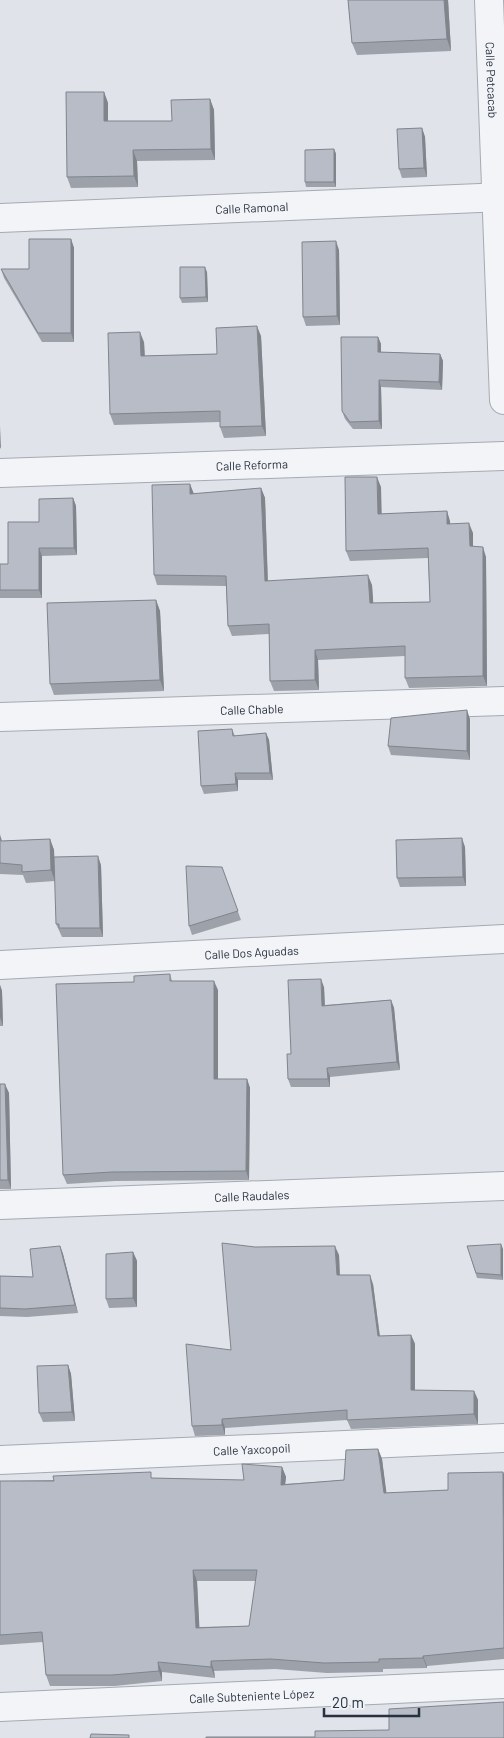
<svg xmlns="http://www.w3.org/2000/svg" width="504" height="1738" viewBox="0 0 504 1738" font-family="Barlow,sans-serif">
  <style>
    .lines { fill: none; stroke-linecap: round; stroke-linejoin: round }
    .minor-casing { stroke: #a5aab3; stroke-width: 30 }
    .minor { stroke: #f3f4f7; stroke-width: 28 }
    .wall { fill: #9da2aa; fill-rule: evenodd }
    .shaded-wall { fill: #80848b }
    .building { fill: #b7bcc6; stroke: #80848b; fill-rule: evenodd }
    .labels { text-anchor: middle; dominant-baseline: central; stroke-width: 4; stroke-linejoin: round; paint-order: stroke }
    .street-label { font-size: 12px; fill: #283140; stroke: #eff2f6 }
  </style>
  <rect width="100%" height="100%" fill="#e0e3e9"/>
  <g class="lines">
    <!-- minor casing -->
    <g class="minor-casing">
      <g id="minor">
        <path id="s1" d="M 489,0 L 504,400"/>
        <path id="s2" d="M 0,218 L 504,197"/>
        <path id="s3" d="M 0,473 L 504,456"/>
        <path id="s4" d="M 0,717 L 504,701"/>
        <path id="s5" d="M 0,965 L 504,939"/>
        <path id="s6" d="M 0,1205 L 504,1186"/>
        <path id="s7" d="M 0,1460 L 504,1438"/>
        <path id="s8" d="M 0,1707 L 504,1684"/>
      </g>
    </g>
    <!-- minor -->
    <use href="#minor" class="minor"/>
  </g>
  <!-- wall -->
  <g class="wall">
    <polygon points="348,0 448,0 451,51 357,55 352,43"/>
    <polygon points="104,92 108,103 108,121 172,121 210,99 214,110 215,160 137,161 138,187 71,188 67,177"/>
    <polygon points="422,128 425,137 427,177 402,178 399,169"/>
    <polygon points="334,149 336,154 336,187 306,187 305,182"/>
    <polygon points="71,239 74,248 74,342 42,342 4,278 1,269 29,269"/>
    <polygon points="339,250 340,325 306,326 303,317"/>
    <polygon points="207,272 208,302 182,303 180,298"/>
    <polygon points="261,336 266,436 224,438 220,427 220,422 114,425 110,414 144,342 145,356 217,354"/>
    <polygon points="378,337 381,344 381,352 440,354 443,361 442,390 381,387 382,429 353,429 345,419 342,411"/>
    <polygon points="190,484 193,494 261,488 265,498 268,581 372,585 373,603 430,602 428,558 350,561 346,551 381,487 381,514 447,511 450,524 473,533 473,547 486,557 487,686 409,688 405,678 405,656 318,660 319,690 274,691 270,681 269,634 232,636 228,626 226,586 157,585 154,575"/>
    <polygon points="73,498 76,506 77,555 42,556 42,598 0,598 0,564 8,564 39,522"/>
    <polygon points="156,600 160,611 164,691 54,695 50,684"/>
    <polygon points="470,719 470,760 391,755 388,746"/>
    <polygon points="232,729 235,736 266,733 269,740 273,780 238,780 238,791 204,794 201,786"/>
    <polygon points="0,834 2,841 50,839 54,850 55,881 26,883 23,875 0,874"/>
    <polygon points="465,847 466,886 400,887 397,878"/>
    <polygon points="101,865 103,937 62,937 56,924"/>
    <polygon points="222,867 241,920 192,935 189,926"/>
    <polygon points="170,974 172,981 218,990 218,1079 247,1079 250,1088 249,1180 115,1181 67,1184 63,1175 134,982"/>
    <polygon points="0,985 2,991 3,1026 0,1026"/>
    <polygon points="324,987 325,1005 391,1000 394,1008 400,1070 330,1077 330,1087 291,1087 288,1079 291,1054"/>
    <polygon points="0,1084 9,1093 11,1189 0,1189"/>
    <polygon points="60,1246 63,1254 78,1313 27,1317 0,1316 0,1276 33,1277"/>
    <polygon points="467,1246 503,1249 503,1280 477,1278"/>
    <polygon points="255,1247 339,1255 340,1275 373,1284 380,1336 411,1335 415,1344 415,1390 474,1391 478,1400 478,1424 351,1429 347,1420 225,1428 225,1435 195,1436 192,1426 231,1350"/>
    <polygon points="133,1252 137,1261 137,1307 109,1308 106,1299"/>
    <polygon points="68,1365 71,1374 75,1421 43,1422 39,1413"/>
    <path d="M 378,1449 L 382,1459 L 386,1493 L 448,1490 L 504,1474 L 504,1659 L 427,1666 L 427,1668 L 383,1669 L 383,1672 L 327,1673 L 275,1669 L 214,1671 L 215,1678 L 162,1672 L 162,1681 L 115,1686 L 50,1686 L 46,1675 L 43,1642 L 0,1645 L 0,1481 L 153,1478 L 244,1480 L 282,1467 L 286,1477 L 285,1484 L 344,1480 ZM 197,1581 L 256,1581 L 249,1626 L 199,1627 Z"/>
  </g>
  <!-- shaded-wall -->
  <g class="shaded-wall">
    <polygon points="444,0 448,0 451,51 447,39"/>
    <polygon points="104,92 108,103 108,132 104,121"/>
    <polygon points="210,99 214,110 215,160 211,149"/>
    <polygon points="422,128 425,137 427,177 424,168"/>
    <polygon points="334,149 336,154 336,187 334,182"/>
    <polygon points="133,150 137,161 138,187 134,176"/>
    <polygon points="71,239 74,248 74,342 71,333"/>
    <polygon points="336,241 339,250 340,325 337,316"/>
    <polygon points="205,267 207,272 208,302 206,297"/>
    <polygon points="257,326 261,336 266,436 262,426"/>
    <polygon points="140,332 144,342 145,367 141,356"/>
    <polygon points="378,337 381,344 381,359 378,352"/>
    <polygon points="440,354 443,361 442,390 439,382"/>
    <polygon points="379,380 381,387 382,429 379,421"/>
    <polygon points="0,426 1,449 0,447"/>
    <polygon points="377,477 381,487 382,524 378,514"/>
    <polygon points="190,484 194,494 190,494"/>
    <polygon points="261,488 265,498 268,591 265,581"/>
    <polygon points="73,498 76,506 77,555 74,548"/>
    <polygon points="447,511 450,521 451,534 447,524"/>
    <polygon points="469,523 473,533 473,556 470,546"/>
    <polygon points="483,547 486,557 487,686 483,676"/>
    <polygon points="39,548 42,556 42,598 39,590"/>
    <polygon points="368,575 372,585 374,613 370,603"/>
    <polygon points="156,600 160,611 164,691 160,680"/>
    <polygon points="315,650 318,660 319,690 315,680"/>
    <polygon points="467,710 470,719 470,760 467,751"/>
    <polygon points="266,733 269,740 273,780 270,773"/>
    <polygon points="235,773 238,780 238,791 236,784"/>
    <polygon points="462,838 465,847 466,886 463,877"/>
    <polygon points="50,839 54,850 55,881 51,870"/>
    <polygon points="98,856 101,865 103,937 100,928"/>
    <polygon points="321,979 324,987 325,1014 322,1006"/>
    <polygon points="214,981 218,990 218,1088 214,1079"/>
    <polygon points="0,985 2,991 3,1026 0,1017"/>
    <polygon points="391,1000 394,1008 400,1070 397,1062"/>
    <polygon points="327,1068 330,1077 330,1087 328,1079"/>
    <polygon points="247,1079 250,1088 249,1180 246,1171"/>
    <polygon points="5,1084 9,1093 11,1189 8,1180"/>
    <polygon points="501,1244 503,1249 503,1280 501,1275"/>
    <polygon points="60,1246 63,1254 78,1313 75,1305"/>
    <polygon points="335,1246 339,1255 340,1285 337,1275"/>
    <polygon points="133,1252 137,1261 137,1307 133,1298"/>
    <polygon points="370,1275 373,1284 381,1346 378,1336"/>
    <polygon points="411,1335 415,1344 415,1399 411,1390"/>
    <polygon points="68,1365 71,1374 75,1421 72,1412"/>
    <polygon points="474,1391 478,1400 478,1424 474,1414"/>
    <polygon points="222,1419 225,1428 225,1435 222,1425"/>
    <polygon points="378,1449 382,1459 388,1504 384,1493"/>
    <polygon points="282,1467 286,1477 284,1495 281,1485"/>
    <polygon points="503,1472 504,1474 504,1517 503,1516"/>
    <polygon points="193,1570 197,1581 200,1638 196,1628"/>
    <polygon points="423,1656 427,1666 427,1668 423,1658"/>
    <polygon points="211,1661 214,1671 215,1678 211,1667"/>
    <polygon points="158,1662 162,1672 162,1681 159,1671"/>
  </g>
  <!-- building -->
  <g class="building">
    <polygon points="348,0 444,0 447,39 352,43"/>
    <polygon points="66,92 104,92 104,121 172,121 171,100 210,99 211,149 133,150 134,176 67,177"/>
    <polygon points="422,128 424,168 399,169 397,129"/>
    <polygon points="334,149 334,182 305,182 305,150"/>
    <polygon points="29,239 71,239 71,333 38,333 1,269 29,269"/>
    <polygon points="336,241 337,316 303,317 302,242"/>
    <polygon points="180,267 205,267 206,297 180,298"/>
    <polygon points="257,326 262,426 220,427 220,411 110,414 108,333 140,332 141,356 217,354 216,328"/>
    <polygon points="341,337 378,337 378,352 440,354 439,382 379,380 379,421 350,422 342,411"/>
    <polygon points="345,477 377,477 378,514 447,511 447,524 469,523 470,546 483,547 483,676 405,678 405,646 315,650 315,680 270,681 269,624 228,626 226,576 154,575 152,485 190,484 190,494 261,488 265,581 368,575 370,603 430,602 428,548 346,551"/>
    <polygon points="73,498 74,548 39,548 39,590 0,590 0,564 8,564 8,522 39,522 39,499"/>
    <polygon points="156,600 160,680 50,684 47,603"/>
    <polygon points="467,710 467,751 388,746 391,718"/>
    <polygon points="232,729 233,736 266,733 270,773 235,773 236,784 201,786 198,731"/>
    <polygon points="0,837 1,841 50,839 51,870 22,872 22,865 0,863"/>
    <polygon points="462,838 463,877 397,878 396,840"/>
    <polygon points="98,856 100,928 59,928 59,924 56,924 54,857"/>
    <polygon points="186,866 222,867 238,911 189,926"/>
    <polygon points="170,974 170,981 214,981 214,1079 247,1079 246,1171 112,1172 63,1175 56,984 134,982 134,976"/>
    <polygon points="321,979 322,1006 391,1000 397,1062 327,1068 328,1079 288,1079 287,1054 291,1054 288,980"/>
    <polygon points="0,1084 5,1084 8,1180 0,1180"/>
    <polygon points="222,1243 255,1247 335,1246 337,1275 370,1275 378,1336 411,1335 411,1390 474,1391 474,1414 347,1420 347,1410 222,1419 222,1425 192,1426 186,1344 231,1350"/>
    <polygon points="501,1244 501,1275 476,1273 467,1246"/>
    <polygon points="60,1246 75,1305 25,1309 0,1308 0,1276 33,1277 30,1249"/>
    <polygon points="133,1252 133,1298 106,1299 106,1254"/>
    <polygon points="68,1365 72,1412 39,1413 37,1366"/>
    <path d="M 378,1449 L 384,1493 L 448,1490 L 448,1473 L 503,1472 L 504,1648 L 423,1656 L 423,1658 L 379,1659 L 379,1662 L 324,1663 L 271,1659 L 211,1661 L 211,1667 L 158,1662 L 159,1671 L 112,1675 L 46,1675 L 42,1632 L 0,1635 L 0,1481 L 54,1481 L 53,1476 L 151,1472 L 151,1478 L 244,1480 L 242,1464 L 282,1467 L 281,1485 L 344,1480 L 346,1450 ZM 193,1570 L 257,1570 L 249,1626 L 196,1628 Z"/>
    <polygon points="504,1702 504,1738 206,1738 206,1737 315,1737 315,1731 389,1730 389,1709"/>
    <polygon points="91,1734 129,1735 129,1738 90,1738"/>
  </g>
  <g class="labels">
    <!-- street labels -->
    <g class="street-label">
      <text stroke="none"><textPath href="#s1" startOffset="80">Calle Petcacab</textPath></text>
      <text stroke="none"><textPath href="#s2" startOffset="252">Calle Ramonal</textPath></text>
      <text stroke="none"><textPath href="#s3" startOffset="252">Calle Reforma</textPath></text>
      <text stroke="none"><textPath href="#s4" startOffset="252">Calle Chable</textPath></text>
      <text stroke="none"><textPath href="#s5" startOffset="252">Calle Dos Aguadas</textPath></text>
      <text stroke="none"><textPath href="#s6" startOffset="252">Calle Raudales</textPath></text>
      <text stroke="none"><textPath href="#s7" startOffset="252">Calle Yaxcopoil</textPath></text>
      <text stroke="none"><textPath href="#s8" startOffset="252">Calle Subteniente López</textPath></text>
    </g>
  </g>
  <!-- scale -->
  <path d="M324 1708v8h95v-8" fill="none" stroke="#283140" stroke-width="2.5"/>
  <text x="332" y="1708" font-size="15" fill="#283140" stroke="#eff2f6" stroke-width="4" paint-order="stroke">20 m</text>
</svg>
